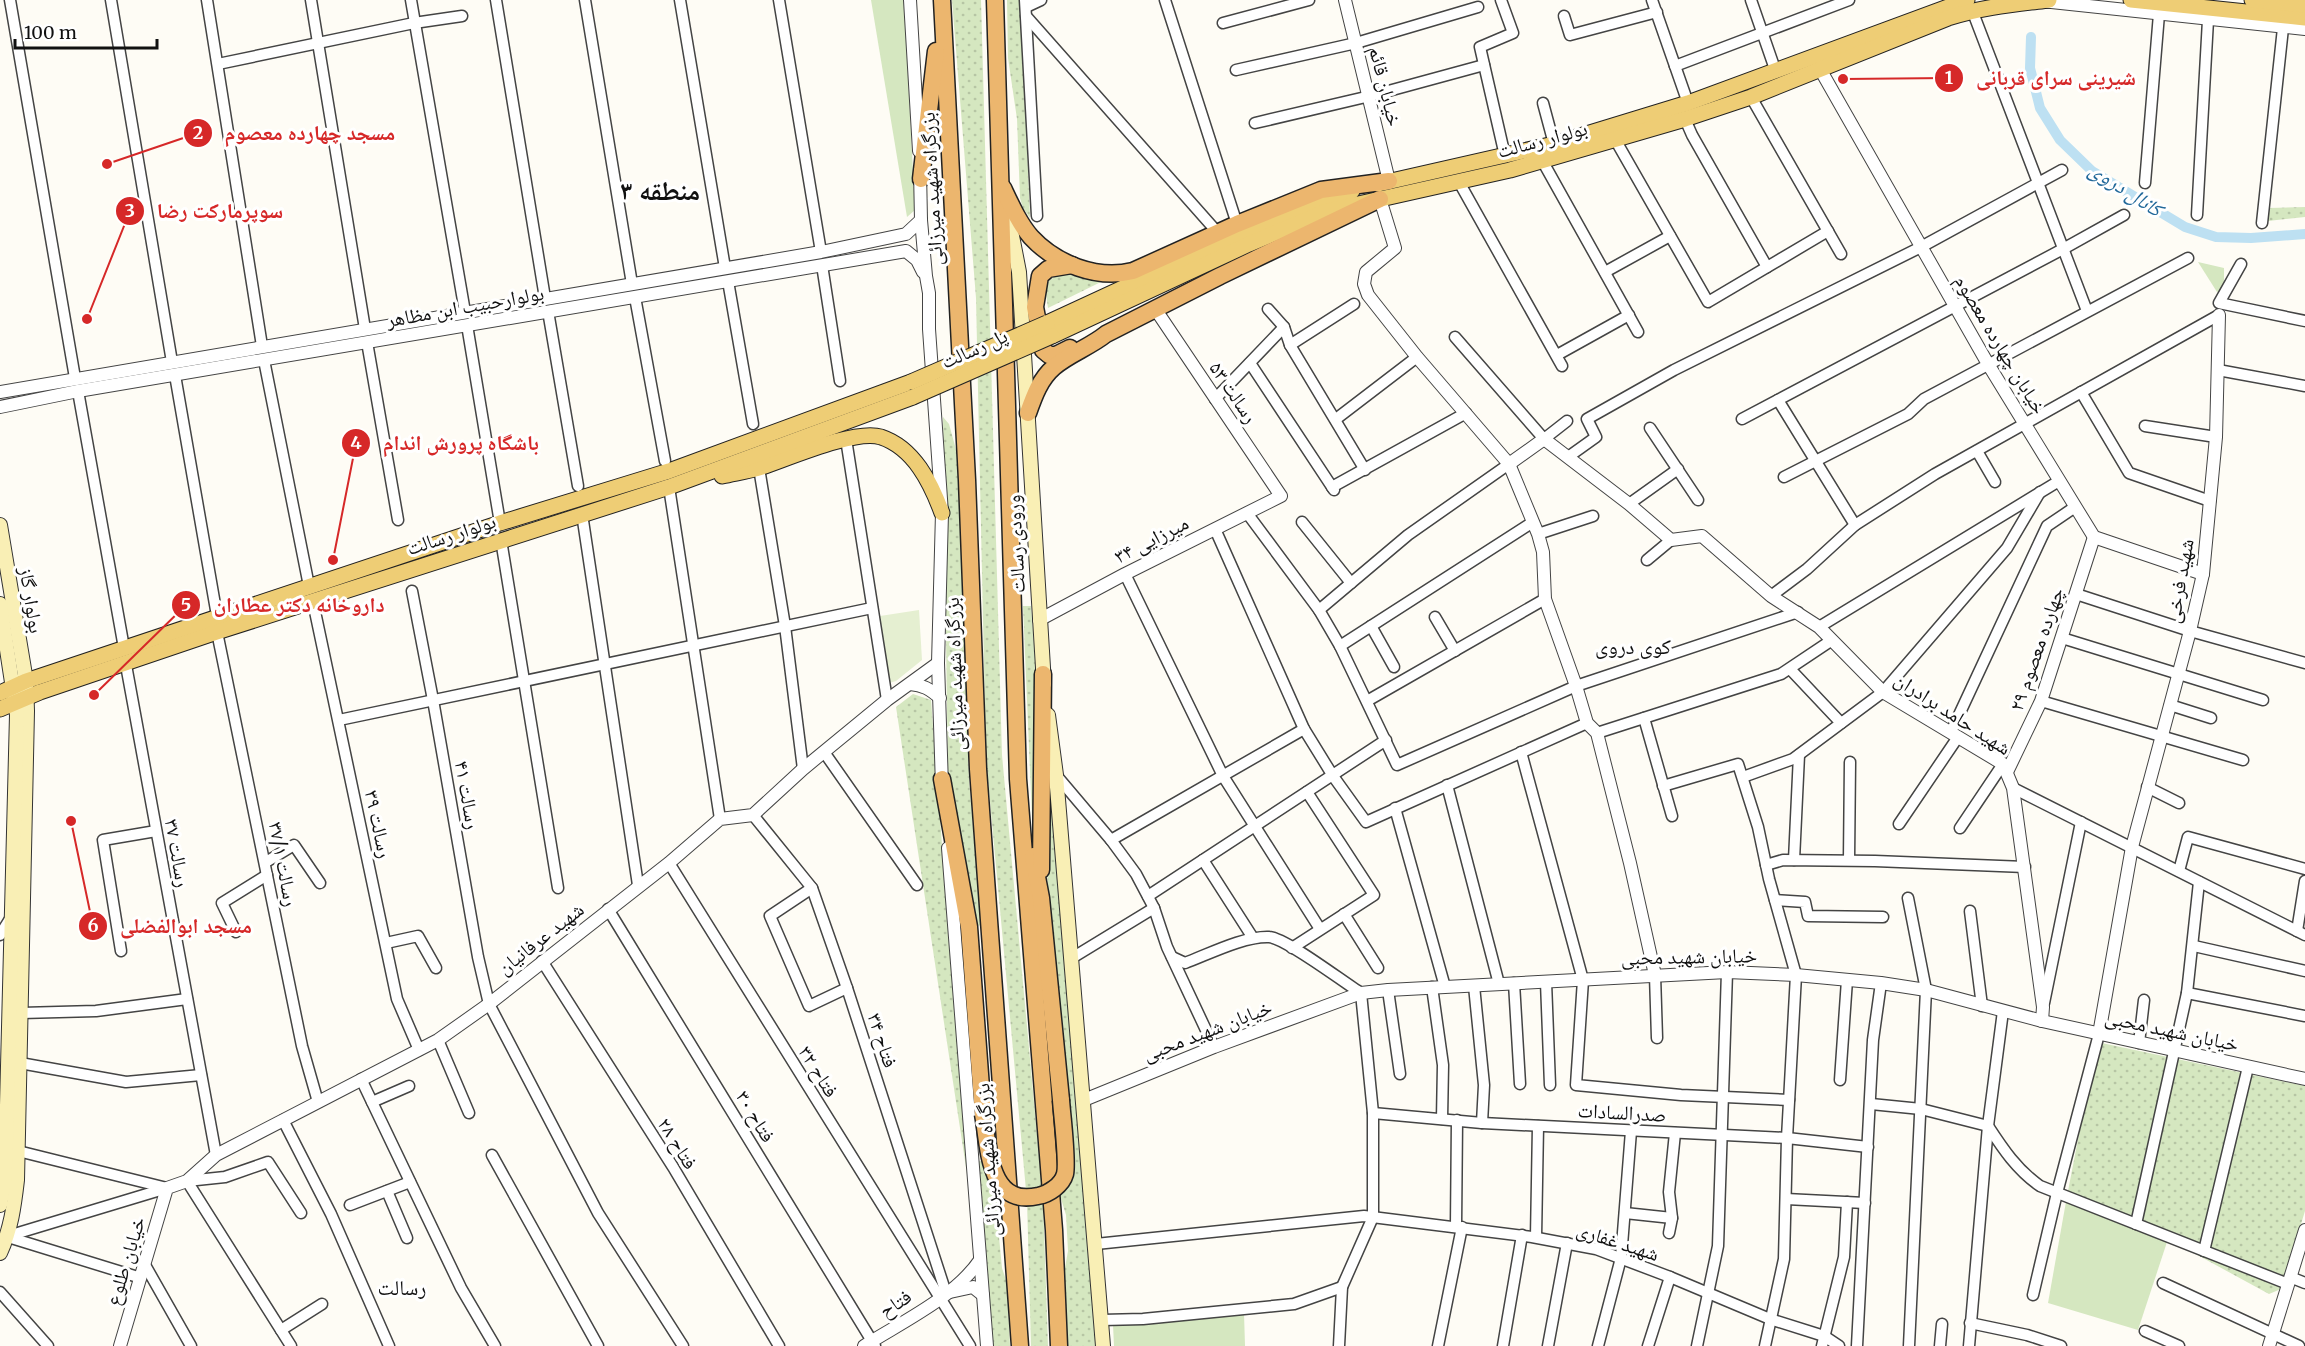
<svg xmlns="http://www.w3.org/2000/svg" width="2305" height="1346" viewBox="0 0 2305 1346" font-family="Merriweather,'Noto Naskh Arabic',serif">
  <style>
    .grass { fill: url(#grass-dots) }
    .park { fill: #d5e7c0 }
    .pitch { fill: #e5efd1 }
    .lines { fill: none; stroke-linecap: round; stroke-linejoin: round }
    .canal { stroke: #bde0f2; stroke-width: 10 }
    .minor-casing { stroke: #444; stroke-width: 13 }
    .tertiary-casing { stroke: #444; stroke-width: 14 }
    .secondary-casing { stroke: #333; stroke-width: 16 }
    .primary-casing { stroke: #222; stroke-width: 17 }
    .trunk-casing { stroke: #222; stroke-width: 19 }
    .minor { stroke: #fff; stroke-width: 10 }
    .tertiary { stroke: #fff; stroke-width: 12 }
    .secondary { stroke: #f9efb5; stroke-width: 14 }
    .primary { stroke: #eecd75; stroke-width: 15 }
    .trunk { stroke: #ecb66e; stroke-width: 16 }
    .primary-bridge-casing { stroke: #222; stroke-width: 17; stroke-linecap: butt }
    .trunk-bridge-casing { stroke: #222; stroke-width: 19; stroke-linecap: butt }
    .primary-bridge { stroke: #eecd75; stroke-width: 15 }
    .trunk-bridge { stroke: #ecb66e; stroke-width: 16 }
    .labels { text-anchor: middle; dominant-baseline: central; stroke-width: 6; stroke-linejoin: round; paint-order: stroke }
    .street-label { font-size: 20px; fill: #111; stroke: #fff }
    .water-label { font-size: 21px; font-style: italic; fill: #22699a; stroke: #fff }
    .neighbourhood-label { font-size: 21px; fill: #111; stroke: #fff }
    .district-label { font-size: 26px; font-weight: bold; fill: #111; stroke: #fff }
    .leader { fill: none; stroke: #d62828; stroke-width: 2 }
    .callout-dot { fill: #d62828; stroke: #fff; stroke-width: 2 }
    .mark-label { font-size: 18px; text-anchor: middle; font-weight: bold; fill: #fff }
    .callout-label { font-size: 21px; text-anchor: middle; font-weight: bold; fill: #d62828; stroke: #fff; stroke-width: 6; stroke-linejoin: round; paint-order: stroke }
  </style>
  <defs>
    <pattern id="grass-dots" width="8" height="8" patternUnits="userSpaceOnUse" patternTransform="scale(1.5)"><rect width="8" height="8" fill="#d5e7c0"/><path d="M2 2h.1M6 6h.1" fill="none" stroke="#b6c5a4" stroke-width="1.8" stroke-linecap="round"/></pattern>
  </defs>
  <rect width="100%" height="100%" fill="#fefcf5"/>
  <!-- grass -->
  <g class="grass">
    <polygon points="952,0 981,0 1002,755 1043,1200 1048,1346 1031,1346 1027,1201 986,758 976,298"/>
    <polygon points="1007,0 1021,0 1030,218 1023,208 1020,198 1017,119 1008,58"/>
    <polygon points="2305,207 2305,217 2268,221 2269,208"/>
    <path d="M 1064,274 L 1105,280 L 1048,308 C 1046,289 1041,279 1064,274 Z"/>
    <polygon points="943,417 949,424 960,464 969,780 981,925 974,927 948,782"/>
    <polygon points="1023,606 1031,606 1039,706 1033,841"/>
    <polygon points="913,694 931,700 967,1174 896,707"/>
    <polygon points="1051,786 1097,1346 1066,1346 1064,1273 1068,1251 1066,1215 1059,1192 1048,1005 1047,788"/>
    <polygon points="2097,1042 2305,1086 2305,1211 2281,1289 2269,1294 2168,1239 2067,1196"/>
    <polygon points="978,1161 1001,1165 1003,1195 996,1206 1002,1268 1007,1283 1010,1346 992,1346"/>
  </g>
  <!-- park -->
  <g class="park">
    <polygon points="871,0 904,0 915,210 907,217"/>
    <polygon points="2198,262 2224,268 2224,289 2217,292"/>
    <polygon points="2067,1196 2168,1239 2138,1330 2048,1303"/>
    <polygon points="1244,1313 1245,1346 1114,1346 1113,1325"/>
  </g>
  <!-- pitch -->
  <polygon class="pitch" points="919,610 922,660 896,681 889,683 880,616"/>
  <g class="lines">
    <!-- canal -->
    <polyline class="canal" points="2031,37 2030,68 2040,108 2060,140 2092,171 2185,227 2216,237 2251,238 2305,234"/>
    <!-- minor casing -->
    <g class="minor-casing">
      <g id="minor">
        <polyline points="10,0 75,378"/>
        <polyline points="111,0 172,362"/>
        <polyline points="207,0 262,346"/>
        <polyline points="311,0 365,329"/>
        <polyline points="411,0 465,312"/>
        <polyline points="496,0 545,298"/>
        <polyline points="585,0 632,284"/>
        <polyline points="680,0 725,268"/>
        <polyline points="779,0 821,252"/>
        <polyline points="1025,0 1037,216"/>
        <polyline points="1165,0 1237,224"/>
        <polyline points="1501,0 1513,33 1480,47 1505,156"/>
        <polyline points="1652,0 1688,103"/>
        <polyline points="1751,0 1776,72"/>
        <polyline points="1026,7 1041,0"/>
        <polyline points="1972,10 2087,311"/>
        <polyline points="1026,16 1218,233"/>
        <polyline points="1564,16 1570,35 1657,12"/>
        <polyline points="1223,23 1309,0"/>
        <polyline points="218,64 414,23 462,16"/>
        <polyline points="1675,66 1849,0"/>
        <polyline points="1236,70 1356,43 1478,7"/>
        <polyline points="1751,97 1841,254"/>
        <polyline points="1543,103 1554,144"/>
        <polyline points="1685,119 1692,135 1767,267"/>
        <polyline points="1255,123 1370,96 1484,65"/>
        <polyline points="1616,141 1708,302 1828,231"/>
        <polyline points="1543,162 1638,332"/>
        <polyline points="1459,182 1562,366"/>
        <polyline points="2145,183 2159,14"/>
        <polyline points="2197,215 2208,20"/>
        <polyline points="2262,223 2283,28"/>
        <polyline points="2241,264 2219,303 2305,321"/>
        <polyline points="822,265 840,381"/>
        <polyline points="1605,272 1670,236"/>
        <polyline points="728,281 753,424"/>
        <polyline points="635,297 665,461"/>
        <polyline points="1268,309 1284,327 1290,345 1365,470"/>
        <polyline points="548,311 578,486"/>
        <polyline points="467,325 500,523"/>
        <polyline points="1455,337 1544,439 1567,421"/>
        <polyline points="367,342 398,520"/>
        <polyline points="1290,345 1354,304"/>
        <polyline points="1557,355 1629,315"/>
        <polyline points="264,360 309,586"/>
        <polyline points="1250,363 1334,490"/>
        <polyline points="2218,370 2305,386"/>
        <polyline points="175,375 217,616"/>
        <polyline points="78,391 124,648"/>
        <polyline points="2081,392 2129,473 2210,501"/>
        <polyline points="1215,399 1284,327"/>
        <polyline points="1778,400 1855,525"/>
        <polyline points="1336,419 1417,357"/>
        <polyline points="1742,419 2063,249 2124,215"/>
        <polyline points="2145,426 2216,437"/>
        <polyline points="1650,428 1698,500"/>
        <polyline points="846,439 887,700"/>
        <polyline points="1977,451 1995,482"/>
        <polyline points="1568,457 1596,437 1587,419 1674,370 1921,247 2062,170"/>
        <polyline points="759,468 785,626 803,769"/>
        <polyline points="1784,477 1908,414 1924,399 2188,258"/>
        <polyline points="669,487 720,819"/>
        <polyline points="1332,487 1466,413"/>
        <polyline points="1629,504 1678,469"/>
        <polyline points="1247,513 1319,610 1340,646 1397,765 1576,686 1798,612"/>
        <polyline points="582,514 638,885"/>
        <polyline points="1302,522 1351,583"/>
        <polyline points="1215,529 1304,729 1333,776 1366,822 1587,723"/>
        <polyline points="1538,534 1593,516"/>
        <polyline points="501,540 558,888"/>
        <polyline points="1647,560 1671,540"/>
        <polyline points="1125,574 1223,776 1320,929"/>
        <polyline points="412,591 433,700 478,957 489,1004 598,1213 683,1346"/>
        <polyline points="2076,594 2190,631 2305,663"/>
        <polyline points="1771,596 1807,569 1855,525 1935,474 2219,315"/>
        <polyline points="313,602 397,999 419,1050"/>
        <polyline points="1319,610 1408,535 1509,464"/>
        <polyline points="1435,617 1455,651"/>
        <polyline points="1371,626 1394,667"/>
        <polyline points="1819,627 2059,481"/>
        <polyline points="217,632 302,1046 318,1102"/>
        <polyline points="2062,638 2263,700"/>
        <polyline points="1340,646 1533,522"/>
        <polyline points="126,665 216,1155"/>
        <polyline points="1791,670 1841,723"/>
        <polyline points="1367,701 1545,599"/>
        <polyline points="2041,701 2243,760"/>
        <polyline points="2170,705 2211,718"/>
        <polyline points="1644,718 1672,816"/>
        <polyline points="339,720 872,608"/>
        <polyline points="1951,732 2047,526 2075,507"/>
        <polyline points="1597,733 1781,674 1832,640"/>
        <polyline points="824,752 917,885"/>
        <polyline points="1521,752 1583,980 1576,1085 1681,1095 1789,1100"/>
        <polyline points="1056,775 1111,840 1136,874 1154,908 1167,947 1214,1047"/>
        <polyline points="1743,777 1793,759 1883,692 2007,548 2040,492"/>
        <polyline points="1447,785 1499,984"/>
        <polyline points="1663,786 1738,764 1758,827 1769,879 1796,975 1787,1138 1784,1259 1765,1346"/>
        <polyline points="2147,787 2179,803"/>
        <polyline points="2013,788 2305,935"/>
        <polyline points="1395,808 1445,987"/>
        <polyline points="753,815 812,888 847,988 946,1293"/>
        <polyline points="1899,824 1958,737"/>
        <polyline points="1960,828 2003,764"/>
        <polyline points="1111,840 1304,729"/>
        <polyline points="1203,860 1253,938"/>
        <polyline points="1794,860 1799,755"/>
        <polyline points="1849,860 1850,762"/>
        <polyline points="266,862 294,845 320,883"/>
        <polyline points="669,863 970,1346"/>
        <polyline points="1766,865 1783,860 1875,861 2025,867"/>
        <polyline points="2179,871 2188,837 2305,869"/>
        <polyline points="812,888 770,916 809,1006 847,988"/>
        <polyline points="1148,896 1386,740"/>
        <polyline points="1908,898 1926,990 1909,1346"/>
        <polyline points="1775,900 1805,902 1808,916 1883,917"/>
        <polyline points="608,909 875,1346"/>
        <polyline points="1970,911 1982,1006"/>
        <polyline points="1344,914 1378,968"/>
        <polyline points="2297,931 2305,881"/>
        <polyline points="236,932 222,903 267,875"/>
        <polyline points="0,935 10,919"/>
        <polyline points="386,943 418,936 436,968"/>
        <polyline points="2194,946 2305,971"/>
        <polyline points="1292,948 1374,895 1307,792"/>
        <polyline points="121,951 103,840 156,831"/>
        <path d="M 1172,957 L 1185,963 C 1209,954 1244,936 1269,937 C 1286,938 1343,982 1361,993 L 1373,1113 L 1373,1217 L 1342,1287 L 1339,1346"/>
        <polyline points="1072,958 1154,908"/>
        <polyline points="542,961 673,1167 779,1346"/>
        <polyline points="1655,975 1657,1038"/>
        <polyline points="1546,982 1550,1085"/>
        <polyline points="1514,983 1520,1084"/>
        <polyline points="1474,986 1484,1085 1482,1123"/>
        <polyline points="1432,987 1443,1065 1442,1119"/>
        <polyline points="1388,990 1400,1074"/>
        <polyline points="2187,993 2305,1016"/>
        <polyline points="2044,1003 2081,822"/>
        <polyline points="21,1013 96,1011 187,999"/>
        <polyline points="438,1040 469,1113"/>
        <polyline points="2139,1043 2144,1000"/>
        <polyline points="20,1063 126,1082 201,1075"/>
        <polyline points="361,1079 461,1288 495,1346"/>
        <polyline points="1840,1080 1847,980"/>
        <polyline points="372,1102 409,1086"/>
        <path d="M 1871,1104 L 1921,1109 L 1988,1126 C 2003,1149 2017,1170 2040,1186 L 2288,1284"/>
        <polyline points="1373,1113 1482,1123 1787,1138 1868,1147"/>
        <polyline points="283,1120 331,1214 389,1346"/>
        <polyline points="18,1151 167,1188"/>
        <polyline points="492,1155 598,1346"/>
        <polyline points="387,1191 407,1238"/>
        <polyline points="1786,1199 1865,1203"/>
        <polyline points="350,1205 410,1182"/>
        <polyline points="1625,1213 1672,1218"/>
        <polyline points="2136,1224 2187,993 2199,882"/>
        <polyline points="1456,1226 1457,1120"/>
        <polyline points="1669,1233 1672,1218 1669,1192 1675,1133"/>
        <polyline points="8,1236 167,1188"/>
        <polyline points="8,1237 141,1278"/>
        <polyline points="1536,1237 1538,1126"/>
        <polyline points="1096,1244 1364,1216 1532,1237 1596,1249 1670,1277 1770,1319 1824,1336 1839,1346"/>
        <polyline points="2204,1251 2248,1067"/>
        <polyline points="145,1265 191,1346"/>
        <polyline points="2290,1277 2305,1283"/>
        <polyline points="2163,1283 2299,1346"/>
        <polyline points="0,1292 48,1346"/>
        <polyline points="2033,1295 2057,1193 2099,1034"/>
        <polyline points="1102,1320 1143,1319 1294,1304 1342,1287"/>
        <polyline points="1970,1323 2027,1335 2061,1346"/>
        <polyline points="281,1330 322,1304"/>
        <polyline points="2145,1331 2179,1346"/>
        <polyline points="291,1346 187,1181 225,1177 268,1162 301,1213"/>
        <polyline points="1438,1346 1462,1227"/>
        <polyline points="1503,1346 1522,1235"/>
        <polyline points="1548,1346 1567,1243"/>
        <polyline points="1598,1346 1621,1258 1631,1131"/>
        <polyline points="1648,1346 1670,1277"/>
        <polyline points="1697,1346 1718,1246 1727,972"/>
        <polyline points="1822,1346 1844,1257 1847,1202"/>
        <polyline points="1857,1346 1873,1040 1881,983"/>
        <polyline points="1940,1346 1942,1324"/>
        <polyline points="1969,1346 1988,1126 2003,1011"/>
      </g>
    </g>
    <!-- tertiary casing -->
    <g class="tertiary-casing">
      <g id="tertiary">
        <polyline points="910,0 919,151"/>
        <polyline points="1345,0 1389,181"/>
        <polyline points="2042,1 2305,29"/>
        <polyline points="1820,69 1988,364 2094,537 2203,574"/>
        <polyline points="920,171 921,220 926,276 929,293 929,329 942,513 938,663 942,786"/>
        <polyline points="1380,199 1395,248 1366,272 1364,284 1368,295 1417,357 1509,464 1538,534 1543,552 1545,599 1576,686 1587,723 1597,733 1630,863 1655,975"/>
        <polyline points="0,392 821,252 906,234 921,220"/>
        <polyline points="0,407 78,391 906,251 917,260 923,272"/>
        <polyline points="1509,464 1544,439 1629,504 1671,540 1702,536 1771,596 1819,627 1883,692 2003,764 2013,788 2043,1007 2042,1021"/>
        <polyline points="1039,620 1125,574 1281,496 1156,310"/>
        <path d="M 910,684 C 923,685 930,689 940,698"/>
        <polyline points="2007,772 2041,701 2094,537"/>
        <polyline points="948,848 987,1346"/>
        <polyline points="2099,1034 2132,847 2190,631 2203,574 2216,437 2219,315"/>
        <polyline points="1084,1100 1214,1047 1361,993 1388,990 1727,972 1796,975 1881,983 1926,990 2042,1021 2305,1079"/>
        <polyline points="950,1292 973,1287 983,1295"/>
        <polyline points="120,1346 167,1188 187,1181 216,1155 438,1040 489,1004 669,863 720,819 753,815 803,769 887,700 938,663"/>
        <path d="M 864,1346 C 902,1322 955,1297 980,1260"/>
        <polyline points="2269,1346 2305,1230"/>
      </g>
    </g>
    <!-- secondary casing -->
    <g class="secondary-casing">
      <g id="secondary">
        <polyline points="1007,210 1019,272 1044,684"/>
        <path d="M 0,525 L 26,681 L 27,711 L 17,1180 C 14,1206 11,1229 0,1253"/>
        <polyline points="0,604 17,715 6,1144 4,1182 0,1205"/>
        <polyline points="1048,715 1056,775 1103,1346"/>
      </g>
    </g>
    <!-- primary casing -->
    <g class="primary-casing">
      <g id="primary">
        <polyline points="2131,0 2305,18"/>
        <polyline points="2252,0 2305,5"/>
        <polyline points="1378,184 1554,144 1688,103 1967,0"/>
        <polyline points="1047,323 1244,232 1323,200 1352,191"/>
        <path d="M 1052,336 L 1249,244 L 1327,211 L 1510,170 L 1685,119 L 1751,97 L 1948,18 C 1981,7 2015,4 2049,0"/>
        <path d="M 722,476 C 735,473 749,471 762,467 C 789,458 855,429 881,437 C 914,448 931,483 942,513"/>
        <polyline points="0,693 26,681 500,523 669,471 911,382"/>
        <polyline points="0,709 40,692 217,632 669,487 913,397"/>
      </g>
    </g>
    <!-- trunk casing -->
    <g class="trunk-casing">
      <g id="trunk">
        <polyline points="942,0 967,480 978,769 1020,1346"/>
        <polyline points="995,0 1018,779 1054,1230 1059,1346"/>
        <polyline points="921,179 936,51"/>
        <path d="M 1003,188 C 1011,205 1019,223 1031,237 C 1056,264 1097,280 1133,271 L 1237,224 L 1321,190 L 1389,181"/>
        <polyline points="1070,348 1056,355 1049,355 1043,350 1035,307 1040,276 1048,269 1072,265"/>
        <path d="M 1028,413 C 1034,396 1040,379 1054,367 C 1069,354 1090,347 1106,334 L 1220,276 L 1380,199"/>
        <polyline points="942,779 969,927 983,1114"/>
        <polyline points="1033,856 1041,898 1061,1100"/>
        <polyline points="1041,870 1043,674"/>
      </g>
    </g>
    <!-- minor -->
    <use href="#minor" class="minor"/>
    <!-- tertiary -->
    <use href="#tertiary" class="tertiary"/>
    <!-- secondary -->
    <use href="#secondary" class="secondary"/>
    <!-- primary -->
    <use href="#primary" class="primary"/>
    <!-- trunk -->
    <use href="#trunk" class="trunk"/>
    <!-- primary-bridge casing -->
    <g class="primary-bridge-casing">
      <g id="primary-bridge">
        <polyline points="911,382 1047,323"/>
        <polyline points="913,397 1052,336"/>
      </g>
    </g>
    <!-- trunk-bridge casing -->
    <g class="trunk-bridge-casing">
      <path id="trunk-bridge" d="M 983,1114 C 989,1147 988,1207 1038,1196 C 1049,1194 1062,1185 1065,1174 C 1068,1162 1062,1115 1061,1100"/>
    </g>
    <!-- primary-bridge -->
    <use href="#primary-bridge" class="primary-bridge"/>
    <!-- trunk-bridge -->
    <use href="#trunk-bridge" class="trunk-bridge"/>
  </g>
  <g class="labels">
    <!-- street labels -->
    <g class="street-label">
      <text transform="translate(1386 86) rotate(76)">خیابان قائم</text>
      <text transform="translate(1542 139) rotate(-15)">بولوار رسالت</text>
      <text transform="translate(931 189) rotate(-93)">بزرگراه شهید میرزائی</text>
      <text transform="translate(465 306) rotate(-10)">بولوارحبیب ابن مظاهر</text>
      <text transform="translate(2001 344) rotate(59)">خیابان چهارده معصوم</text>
      <text transform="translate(974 348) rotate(-24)">پل رسالت</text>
      <text transform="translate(1234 392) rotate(56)">رسالت ۵۳</text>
      <text transform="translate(451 534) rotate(-18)">بولوار رسالت</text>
      <text transform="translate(1151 539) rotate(-27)">میرزایی ۳۴</text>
      <text transform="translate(1015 544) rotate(-93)">ورودی رسالت</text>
      <text transform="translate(2179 581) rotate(-80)">شهید فرخی</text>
      <text transform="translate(32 600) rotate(81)">بولوار گاز</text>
      <text transform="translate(2036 649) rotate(-71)">چهارده معصوم ۲۹</text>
      <text transform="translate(954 674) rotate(-92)">بزرگراه شهید میرزائی</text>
      <text transform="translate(1953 713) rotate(33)">شهید حامد برادران</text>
      <text transform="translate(468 795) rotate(80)">رسالت ۴۱</text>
      <text transform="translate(379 824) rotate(78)">رسالت ۳۹</text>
      <text transform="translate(178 853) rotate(80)">رسالت ۳۷</text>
      <text transform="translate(284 864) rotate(79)">رسالت ۳۷/۱</text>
      <text transform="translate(540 938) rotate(-38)">شهید عرفانیان</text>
      <text transform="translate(1689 956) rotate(-1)">خیابان شهید محبی</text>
      <text transform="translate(1207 1030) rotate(-21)">خیابان شهید محبی</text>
      <text transform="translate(2172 1030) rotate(12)">خیابان شهید محبی</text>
      <text transform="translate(883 1040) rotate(72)">فتاح ۳۴</text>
      <text transform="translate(819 1071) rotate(58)">فتاح ۳۲</text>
      <text transform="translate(1622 1112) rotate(3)">صدرالسادات</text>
      <text transform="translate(756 1116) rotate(59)">فتاح ۳۰</text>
      <text transform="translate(678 1143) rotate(58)">فتاح ۲۸</text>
      <text transform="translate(987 1160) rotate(-94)">بزرگراه شهید میرزائی</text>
      <text transform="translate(1618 1241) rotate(18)">شهید غفاری</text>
      <text transform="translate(125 1261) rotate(-73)">خیابان طلوع</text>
      <text transform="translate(895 1303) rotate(-33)">فتاح</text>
    </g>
    <!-- water labels -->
    <g class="water-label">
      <text transform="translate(2126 189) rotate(33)">کانال دروی</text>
    </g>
    <!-- neighbourhood labels -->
    <g class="neighbourhood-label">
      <text x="1633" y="646">کوی دروی</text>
      <text x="402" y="1287">رسالت</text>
    </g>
    <!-- district labels -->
    <g class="district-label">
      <text x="660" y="190">منطقه ۳</text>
    </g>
  </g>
  <!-- callouts -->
  <path class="leader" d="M1843 79L1949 78M107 164L198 133M87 319L130 211M333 560L356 443M94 695L186 605M71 821L93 926"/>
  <g class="callout-dot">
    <circle cx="1843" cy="79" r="6"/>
    <circle cx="107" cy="164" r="6"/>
    <circle cx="87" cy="319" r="6"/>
    <circle cx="333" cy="560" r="6"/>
    <circle cx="94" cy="695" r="6"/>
    <circle cx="71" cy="821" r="6"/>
    <circle cx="1949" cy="78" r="15"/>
    <circle cx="198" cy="133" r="15"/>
    <circle cx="130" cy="211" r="15"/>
    <circle cx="356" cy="443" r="15"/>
    <circle cx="186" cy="605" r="15"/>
    <circle cx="93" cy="926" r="15"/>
  </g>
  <g class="mark-label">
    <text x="1949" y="84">1</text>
    <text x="198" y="139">2</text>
    <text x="130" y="217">3</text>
    <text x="356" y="449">4</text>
    <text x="186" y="611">5</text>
    <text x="93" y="932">6</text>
  </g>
  <g class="callout-label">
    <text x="2056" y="85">شیرینی سرای قربانی</text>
    <text x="310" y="140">مسجد چهارده معصوم</text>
    <text x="220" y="218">سوپرمارکت رضا</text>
    <text x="461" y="450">باشگاه پرورش اندام</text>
    <text x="299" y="612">داروخانه دکتر عطاران</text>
    <text x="186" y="933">مسجد ابوالفضلی</text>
  </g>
  <!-- scale -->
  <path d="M15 39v9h142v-9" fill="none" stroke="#111111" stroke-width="3"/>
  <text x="24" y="39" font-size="18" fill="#111111" stroke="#ffffff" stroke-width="4.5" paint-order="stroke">100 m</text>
</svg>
